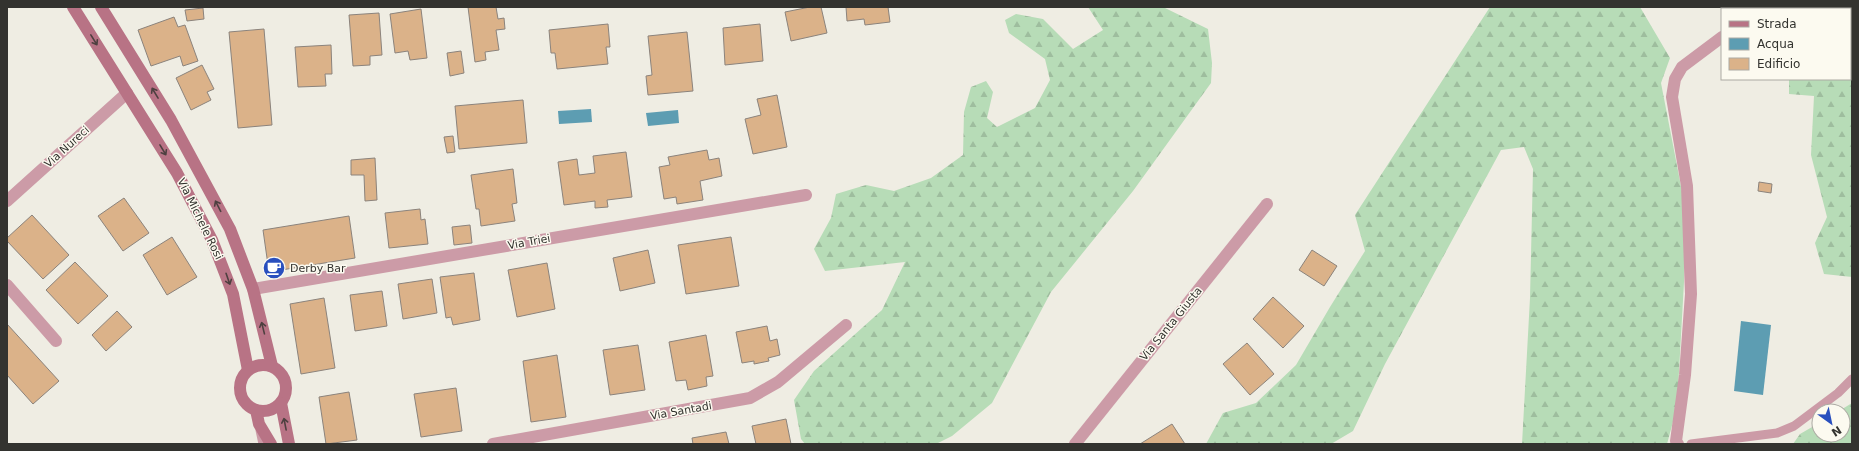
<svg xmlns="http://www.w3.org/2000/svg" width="1859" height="451" viewBox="0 0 1859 451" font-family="'DejaVu Sans',sans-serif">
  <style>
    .forest { fill: url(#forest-firs) }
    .water { fill: #5d9db2 }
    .building { fill: #dbb289; stroke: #8b837c }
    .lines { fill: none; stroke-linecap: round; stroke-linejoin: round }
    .lane { stroke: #cc9ba7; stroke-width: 9 }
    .street { stroke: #cc9ba7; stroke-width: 12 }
    .secondary { stroke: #b87385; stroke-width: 12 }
    .oneway { stroke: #4e4040 }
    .labels { text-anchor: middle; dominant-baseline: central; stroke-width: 3; stroke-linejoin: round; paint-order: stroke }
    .street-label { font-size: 11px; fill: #33332f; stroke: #fcfaf0 }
    .poi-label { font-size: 11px; fill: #33332f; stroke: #fcfaf0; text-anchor: start }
  </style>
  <defs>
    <pattern id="forest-firs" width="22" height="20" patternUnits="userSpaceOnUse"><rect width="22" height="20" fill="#b7dcb7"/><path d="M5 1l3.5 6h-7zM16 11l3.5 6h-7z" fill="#9ebd9e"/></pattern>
  </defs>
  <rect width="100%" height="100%" fill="#efede3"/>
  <!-- forest -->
  <g class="forest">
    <polygon points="1088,7 1163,7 1208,29 1212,63 1211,83 1133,191 1051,292 992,403 952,436 936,444 805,444 801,439 794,400 814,371 882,310 905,262 825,271 814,249 831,218 836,194 866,185 894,191 931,178 963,155 964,112 971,87 986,81 993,92 987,118 997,127 1035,108 1050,80 1045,59 1009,33 1005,20 1016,14 1043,19 1073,49 1103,30"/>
    <polygon points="1490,7 1640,7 1670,58 1661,83 1685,207 1684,282 1677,407 1667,444 1522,444 1530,298 1533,169 1524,147 1501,150 1385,364 1353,431 1331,444 1206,444 1223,413 1256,403 1296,365 1330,307 1365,251 1355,215"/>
    <polygon points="1820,7 1852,7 1852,277 1824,274 1815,243 1827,217 1811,155 1814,96 1789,94 1789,79 1850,79 1850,9 1819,9"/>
    <polygon points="1852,403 1852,444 1793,444 1800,434 1819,423 1819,435 1843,435 1843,411 1839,411"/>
  </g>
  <!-- water -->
  <g class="water">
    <polygon points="591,109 592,122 559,124 558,111"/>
    <polygon points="678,110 679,123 648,126 646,113"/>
    <polygon points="1741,321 1771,325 1763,395 1734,391"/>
  </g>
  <!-- building -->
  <g class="building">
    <polygon points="468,7 496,7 498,19 504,18 505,29 496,30 499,50 485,52 486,60 475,62"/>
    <polygon points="810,7 821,7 827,33 791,41 785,12"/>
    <polygon points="846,7 888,7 890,22 865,25 864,19 847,21"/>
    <polygon points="203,8 204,19 187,21 185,10"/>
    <polygon points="421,9 427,58 410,60 408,51 395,53 390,14"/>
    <polygon points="379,13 382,55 370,56 370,65 353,66 349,15"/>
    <polygon points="174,17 178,27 185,25 198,61 183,66 180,56 151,66 138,30"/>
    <polygon points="608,24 610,47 606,47 608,64 557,69 555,53 551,53 549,30"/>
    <polygon points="760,24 763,61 725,65 723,28"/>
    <polygon points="264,29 272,125 238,128 229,32"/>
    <polygon points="687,32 693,91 648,95 646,76 652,75 648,36"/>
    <polygon points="331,45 332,74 325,74 326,86 298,87 295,47"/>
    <polygon points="461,51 464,73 450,76 447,53"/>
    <polygon points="202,65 214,89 207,92 211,100 191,110 176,78"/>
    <polygon points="777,95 787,147 753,154 745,119 761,115 757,99"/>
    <polygon points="523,100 527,143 459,149 455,106"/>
    <polygon points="453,136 455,152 447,153 444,137"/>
    <polygon points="707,150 709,160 719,158 722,176 700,181 703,200 677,204 676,197 664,199 659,167 670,165 668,157"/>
    <polygon points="626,152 632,197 607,200 608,207 595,208 595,201 564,205 558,162 577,159 579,175 595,173 593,156"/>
    <polygon points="375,158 377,200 365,201 364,175 351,175 351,160"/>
    <polygon points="513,169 517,203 512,204 515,221 481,226 479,209 476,209 471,175"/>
    <polygon points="1759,182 1772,184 1771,193 1758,191"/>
    <polygon points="124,198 149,233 123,251 98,216"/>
    <polygon points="420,209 421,220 425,219 428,244 389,248 385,213"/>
    <polygon points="32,215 69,255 43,279 7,241 7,238"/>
    <polygon points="349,216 355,258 269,272 263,230"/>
    <polygon points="470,225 472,243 454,245 452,227"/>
    <polygon points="172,237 197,277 167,295 143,255"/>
    <polygon points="731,237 739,286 686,294 678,245"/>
    <polygon points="648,250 655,283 620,291 613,258"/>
    <polygon points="1312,250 1337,266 1324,286 1299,270"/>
    <polygon points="75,262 108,296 78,324 46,290"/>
    <polygon points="547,263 555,309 517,317 508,270"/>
    <polygon points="474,273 480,320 453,325 451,317 446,318 440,277"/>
    <polygon points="432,279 437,313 403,319 398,284"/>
    <polygon points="382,291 387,326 355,331 350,295"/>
    <polygon points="1273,297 1304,326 1283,348 1253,319"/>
    <polygon points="324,298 335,368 301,374 290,304"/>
    <polygon points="117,311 132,327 106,351 92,335"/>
    <polygon points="7,324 59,381 33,404 7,375"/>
    <polygon points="767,326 770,341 777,339 780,355 768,358 769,361 754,364 754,361 742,363 736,332"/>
    <polygon points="706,335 713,376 706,377 707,386 688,390 686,380 676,381 669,342"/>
    <polygon points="1247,343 1274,374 1250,395 1223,364"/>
    <polygon points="638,345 645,390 610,395 603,350"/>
    <polygon points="557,355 566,417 531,422 523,361"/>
    <polygon points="456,388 462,431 421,437 414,394"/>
    <polygon points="349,392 357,440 326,444 319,397"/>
    <polygon points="786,419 791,444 756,444 752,426"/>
    <polygon points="1172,424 1185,444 1140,444"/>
    <polygon points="726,432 729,444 693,444 692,438"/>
  </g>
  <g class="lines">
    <!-- lane -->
    <g class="lane">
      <polyline points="260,430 263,444"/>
      <polyline points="1691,444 1777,433 1794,426 1838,393 1852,379"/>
    </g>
    <!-- street -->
    <g class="street">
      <polyline points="1758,9 1761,7"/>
      <polyline points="7,201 127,93"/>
      <polyline points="7,285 56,341"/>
      <polyline points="253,289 806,195"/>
      <polyline points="493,444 750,398 778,382 846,325"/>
      <polyline points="1075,444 1267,204"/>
      <polyline points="1678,444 1676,441 1685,375 1691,294 1687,186 1672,97 1675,79 1682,67 1722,37"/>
    </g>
    <!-- secondary -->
    <g class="secondary">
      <polyline points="73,7 177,173 212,240 233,294 248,370"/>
      <polyline points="101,7 171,120 230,229 253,289 272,366"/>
      <circle cx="263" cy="388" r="23"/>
      <polyline points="281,403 289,444"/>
      <polyline points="256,410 259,424 271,444"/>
    </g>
  </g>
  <!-- one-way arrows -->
  <defs><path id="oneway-shaft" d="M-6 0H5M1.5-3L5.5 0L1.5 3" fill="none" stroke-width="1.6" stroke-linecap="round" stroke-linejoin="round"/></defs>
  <g class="oneway">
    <use href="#oneway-shaft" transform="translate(94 40) rotate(58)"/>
    <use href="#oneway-shaft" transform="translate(155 93) rotate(-121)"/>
    <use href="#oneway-shaft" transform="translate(163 150) rotate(59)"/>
    <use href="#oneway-shaft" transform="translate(218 206) rotate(-117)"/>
    <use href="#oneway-shaft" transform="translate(228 279) rotate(71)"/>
    <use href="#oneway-shaft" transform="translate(263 328) rotate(-104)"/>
    <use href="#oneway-shaft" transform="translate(285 424) rotate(-101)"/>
  </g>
  <!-- icons -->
  <defs>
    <g id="cafe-disc" transform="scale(1.15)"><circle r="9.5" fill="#294fbe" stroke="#fcfaf0"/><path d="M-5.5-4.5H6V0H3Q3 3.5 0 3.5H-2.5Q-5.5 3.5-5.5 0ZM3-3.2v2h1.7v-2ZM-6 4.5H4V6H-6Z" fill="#fff"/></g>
  </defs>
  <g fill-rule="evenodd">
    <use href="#cafe-disc" x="274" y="268"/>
  </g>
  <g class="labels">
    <!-- street labels -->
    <g class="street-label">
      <text transform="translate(67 147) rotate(-42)">Via Nureci</text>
      <text transform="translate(200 219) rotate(64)">Via Michele Rosi</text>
      <text transform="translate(529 242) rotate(-10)">Via Triei</text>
      <text transform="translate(1171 324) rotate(-51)">Via Santa Giusta</text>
      <text transform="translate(681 411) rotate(-10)">Via Santadi</text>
    </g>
    <!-- poi labels -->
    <g class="poi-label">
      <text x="290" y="268">Derby Bar</text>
    </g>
  </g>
  <!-- border -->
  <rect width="1859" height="451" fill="none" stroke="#33332f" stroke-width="16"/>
  <!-- legend -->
  <rect x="1721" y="8" width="130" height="72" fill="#fcfaf0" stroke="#acaaa3"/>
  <rect x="1729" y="21" width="20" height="6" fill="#b87385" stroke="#acaaa3"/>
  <text x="1757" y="28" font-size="12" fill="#33332f">Strada</text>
  <rect x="1729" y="38" width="20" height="12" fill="#5d9db2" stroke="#acaaa3"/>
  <text x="1757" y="48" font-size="12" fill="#33332f">Acqua</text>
  <rect x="1729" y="58" width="20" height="12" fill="#dbb289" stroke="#acaaa3"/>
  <text x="1757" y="68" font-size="12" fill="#33332f">Edificio</text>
  <!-- north arrow -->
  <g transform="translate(1831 423) rotate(147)"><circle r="19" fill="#fcfaf0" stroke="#acaaa3"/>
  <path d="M0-3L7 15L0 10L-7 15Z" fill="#294fbe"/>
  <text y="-6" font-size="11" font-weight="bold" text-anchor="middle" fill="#33332f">N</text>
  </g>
</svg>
